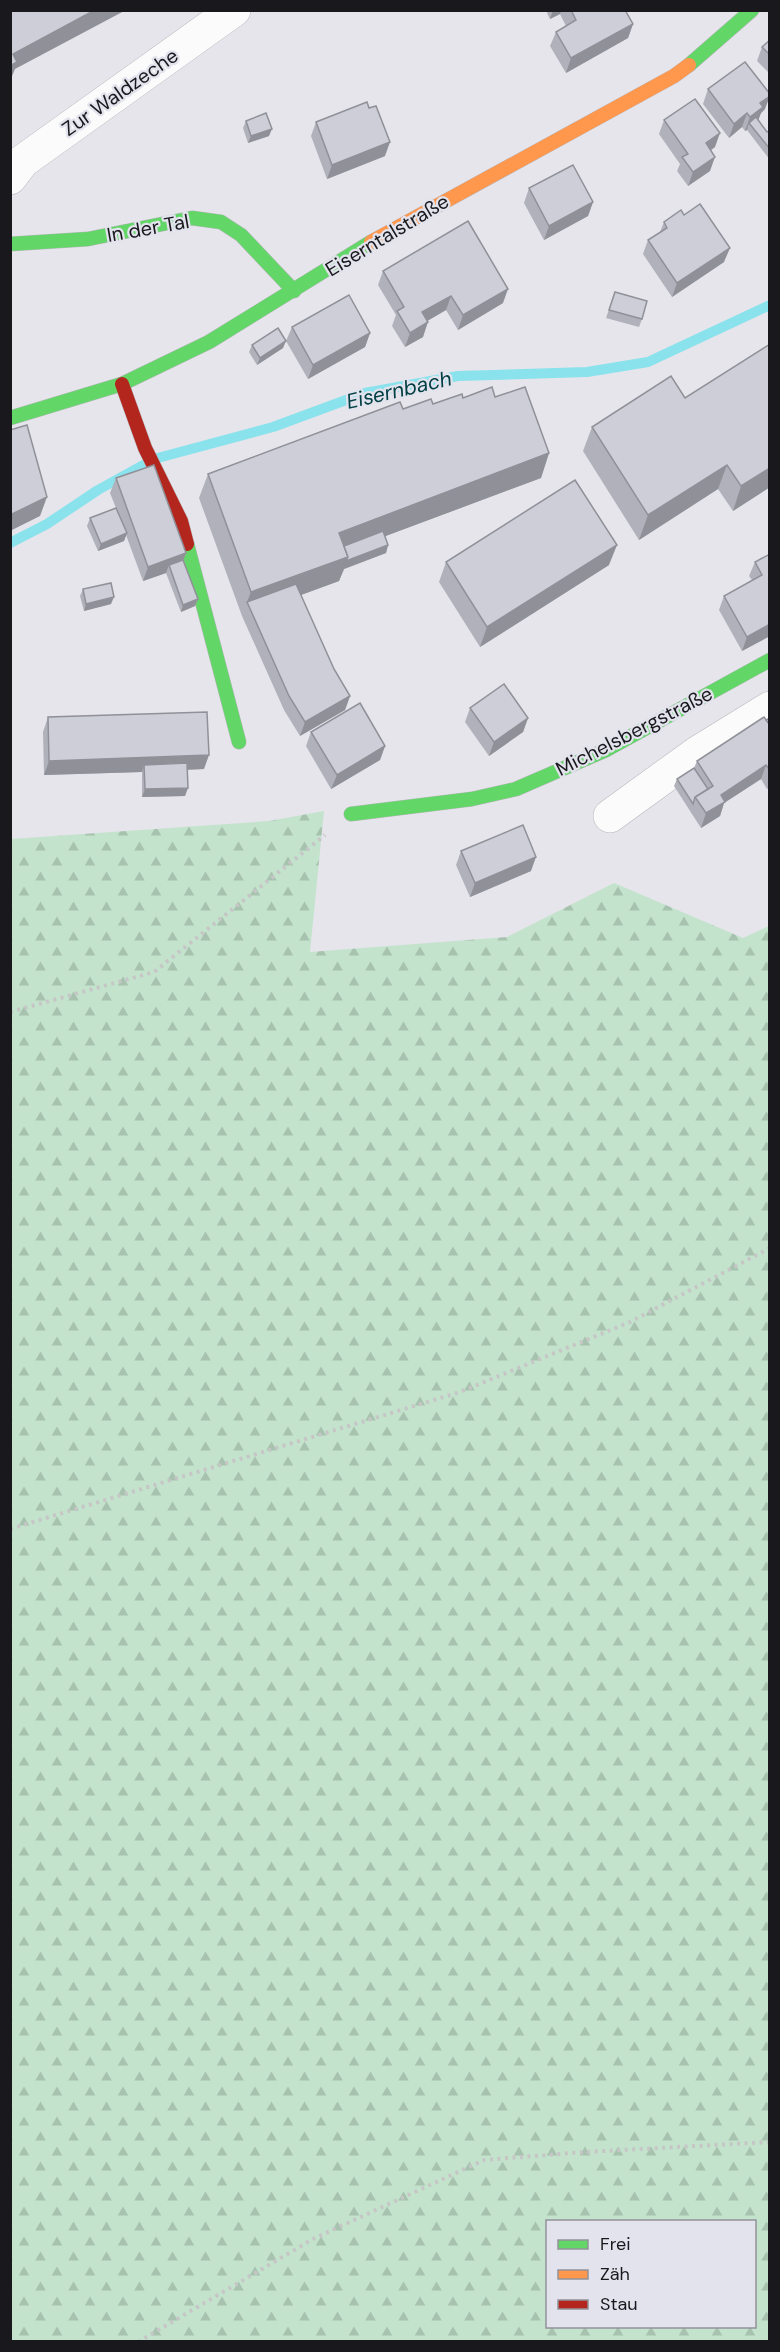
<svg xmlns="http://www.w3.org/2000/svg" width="780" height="2352" viewBox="0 0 780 2352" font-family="'DM Sans',sans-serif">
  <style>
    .forest { fill: url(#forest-firs); fill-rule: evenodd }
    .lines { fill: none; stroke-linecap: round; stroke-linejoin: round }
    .stream { stroke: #8ae2ec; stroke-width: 10 }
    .street-casing { stroke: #b8b8bd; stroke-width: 34 }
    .fast-casing { stroke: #b8b8bd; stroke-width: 15 }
    .slow-casing { stroke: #b8b8bd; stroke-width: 15 }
    .jam-casing { stroke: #b8b8bd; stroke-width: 15 }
    .path { stroke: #c6c6c7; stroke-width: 4; stroke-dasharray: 3 4.5; stroke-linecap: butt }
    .street { stroke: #fbfbfc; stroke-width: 33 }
    .fast { stroke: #63d668; stroke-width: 14 }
    .slow { stroke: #ff974d; stroke-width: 14 }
    .jam { stroke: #b3261e; stroke-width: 14 }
    .wall { fill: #b1b1bb }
    .shaded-wall { fill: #909098 }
    .building { fill: #ceced9; stroke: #909098; stroke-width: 1.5 }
    .labels { text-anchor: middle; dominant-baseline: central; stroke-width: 4.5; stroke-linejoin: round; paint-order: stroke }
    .street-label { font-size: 20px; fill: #19181c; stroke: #e3e3ed }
    .water-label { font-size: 21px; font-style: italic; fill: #024045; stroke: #e3e3ed }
  </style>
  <defs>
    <pattern id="forest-firs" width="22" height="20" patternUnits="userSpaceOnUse" patternTransform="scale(1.5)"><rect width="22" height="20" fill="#c3e3cc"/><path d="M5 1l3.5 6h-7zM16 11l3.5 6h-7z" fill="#a7c2af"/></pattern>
  </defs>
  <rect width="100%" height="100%" fill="#e5e5eb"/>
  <!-- forest -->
  <path class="forest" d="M 324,811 L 310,952 L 507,937 L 614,883 L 743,938 L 769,926 L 769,2341 L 11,2341 L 11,839 L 269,821 ZM 548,2222 L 754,2222 L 754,2326 L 548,2326 Z"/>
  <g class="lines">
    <!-- stream -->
    <polyline class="stream" points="10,543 47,524 98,490 154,459 273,427 365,393 458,376 587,372 648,362 770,305"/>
    <!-- street casing -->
    <g class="street-casing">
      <g id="street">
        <polyline points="10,178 23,161 234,10"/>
        <polyline points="610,816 697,753 770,708"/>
      </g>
    </g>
    <!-- fast casing -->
    <g class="fast-casing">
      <g id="fast">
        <polyline points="689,65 752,10"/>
        <polyline points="10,244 88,239 192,218 221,222 241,235 294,291"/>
        <polyline points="10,418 122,384 209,342 371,242"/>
        <polyline points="187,544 239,742"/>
        <polyline points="351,814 472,799 516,789 606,750 770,660"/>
      </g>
    </g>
    <!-- slow casing -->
    <g class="slow-casing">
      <polyline id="slow" points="371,242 674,76 689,65"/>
    </g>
    <!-- jam casing -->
    <g class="jam-casing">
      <polyline id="jam" points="122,384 145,448 181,521 187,544"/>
    </g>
    <!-- path -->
    <g class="path">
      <polyline points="10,1012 154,972 325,835"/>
      <polyline points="10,1529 460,1392 630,1322 770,1248"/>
      <polyline points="138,2342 313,2239 484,2160 585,2152 770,2142"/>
    </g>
    <!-- street -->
    <use href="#street" class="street"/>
    <!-- fast -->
    <use href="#fast" class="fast"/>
    <!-- slow -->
    <use href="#slow" class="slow"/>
    <!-- jam -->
    <use href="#jam" class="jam"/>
  </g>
  <!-- wall -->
  <g class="wall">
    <polygon points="548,10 625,10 633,24 628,38 566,73 550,46 556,32 566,26 560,14 550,19 547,13"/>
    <polygon points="770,40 770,74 757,61 762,47"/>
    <polygon points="708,89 765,109 761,113 758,120 767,132 770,130 770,160 747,130 745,131 742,127 729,138 703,104"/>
    <polygon points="369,108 385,156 327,179 311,136 316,122"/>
    <polygon points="664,120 715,147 711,150 710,171 688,186 677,171 680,164 659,134"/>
    <polygon points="246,121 269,136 248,143 243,128"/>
    <polygon points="529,188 593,202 588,216 544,240 524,203"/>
    <polygon points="664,222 724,262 672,297 643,254 648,240 660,232"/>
    <polygon points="383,271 503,303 458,330 446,310 427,321 423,337 405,347 392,326 396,315 378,285"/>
    <polygon points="615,292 642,319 639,327 606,318"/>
    <polygon points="292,327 370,333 365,347 308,379 286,341"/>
    <polygon points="770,344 770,487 733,511 718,489 639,540 583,451 592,427 685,398"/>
    <polygon points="252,345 283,348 257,365 249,352"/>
    <polygon points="495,397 549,453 541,478 385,536 388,545 386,553 344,569 339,581 301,595 334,669 350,696 345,710 300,736 284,710 242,616 199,498 208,474 403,409 463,398"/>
    <polygon points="116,478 186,553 183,560 198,599 195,606 181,612 166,573 143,581 126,535 124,541 98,551 87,526 90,518 118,513 110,493"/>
    <polygon points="770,554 770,636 742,651 719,610 724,596 752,580 749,576 755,562"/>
    <polygon points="446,562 609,565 480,647 439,582"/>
    <polygon points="83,589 111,604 84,611 80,596"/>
    <polygon points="470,708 528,718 523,732 489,756 465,722"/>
    <polygon points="48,717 204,769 187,770 185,796 142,797 142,772 44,775 43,732"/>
    <polygon points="770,718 770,788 767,789 761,779 724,803 720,816 701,828 674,786 677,779 694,768 697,761"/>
    <polygon points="311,732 385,746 380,760 331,789 306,746"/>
    <polygon points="461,851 531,871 470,897 456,865"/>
  </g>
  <!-- shaded-wall -->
  <g class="shaded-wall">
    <polygon points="95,10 126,10 15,69 10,81 10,61 13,54"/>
    <polygon points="553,10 561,10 560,14 550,19"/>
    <polygon points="633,24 628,38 566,73 571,58"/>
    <polygon points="770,96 765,109 761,113 758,121 749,123 747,130 745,131 750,117 760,103"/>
    <polygon points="747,113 742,127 729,138 734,124"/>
    <polygon points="272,129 269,136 248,143 251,136"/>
    <polygon points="720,133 715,147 701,157 706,143"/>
    <polygon points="390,142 385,156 327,179 332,165"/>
    <polygon points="715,157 710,171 688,186 693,172"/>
    <polygon points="593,202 588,216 544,240 549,226"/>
    <polygon points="730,248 724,262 672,297 677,283"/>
    <polygon points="508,289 503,303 458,330 463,315"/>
    <polygon points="451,296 446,310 417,327 422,312"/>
    <polygon points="428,322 423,337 405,347 410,333"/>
    <polygon points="370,333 365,347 308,379 313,365"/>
    <polygon points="286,341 283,348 257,365 260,358"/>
    <polygon points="549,453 541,478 335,555 339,533"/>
    <polygon points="727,465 718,489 639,540 648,515"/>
    <polygon points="770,468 770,487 733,511 741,486"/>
    <polygon points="47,497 40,516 10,531 10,515"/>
    <polygon points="127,533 124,541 98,551 101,544"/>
    <polygon points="388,545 386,553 344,569 339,581 252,613 247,602 251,592 348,557"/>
    <polygon points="617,545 609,565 480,647 487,627"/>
    <polygon points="186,553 181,567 169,565 166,573 143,581 148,567"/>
    <polygon points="114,597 111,604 84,611 86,604"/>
    <polygon points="198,599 195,606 181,612 183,605"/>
    <polygon points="770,624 770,636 742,651 747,637"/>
    <polygon points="350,696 345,710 300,736 305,722"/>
    <polygon points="528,718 523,732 489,756 494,742"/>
    <polygon points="385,746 380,760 331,789 337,775"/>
    <polygon points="209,755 204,769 144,771 144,765 142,772 44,775 49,761"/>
    <polygon points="766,765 761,779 724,803 720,816 701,828 706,813 721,795"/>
    <polygon points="188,788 185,796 142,797 145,789"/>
    <polygon points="536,857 531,871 470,897 475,883"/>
  </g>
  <!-- building -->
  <g class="building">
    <polygon points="10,10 95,10 13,54 17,62 10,66"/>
    <polygon points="571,10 625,10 633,24 571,58 556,32 576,20"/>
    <polygon points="770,40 770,55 762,47"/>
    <polygon points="745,62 770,94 770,96 760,103 763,107 750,117 747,113 734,124 708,89"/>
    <polygon points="695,99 720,133 706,143 715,157 693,172 682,157 688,154 664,120"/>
    <polygon points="367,102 369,108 376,106 390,142 332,165 316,122"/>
    <polygon points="266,113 272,129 251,136 246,121"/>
    <polygon points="756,117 767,132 770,130 770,149 749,123"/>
    <polygon points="573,165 593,202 549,226 529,188"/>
    <polygon points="700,204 730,248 677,283 648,240 667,228 664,222 681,210 684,215"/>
    <polygon points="468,221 508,289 463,315 451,296 422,312 428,322 410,333 397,311 404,307 383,271"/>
    <polygon points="615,292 647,301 642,319 609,310"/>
    <polygon points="349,295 370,333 313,365 292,327"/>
    <polygon points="278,328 286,341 260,358 252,345"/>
    <polygon points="770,344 770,468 741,486 727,465 648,515 592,427 671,376 685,398"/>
    <polygon points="492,387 495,397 525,387 549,453 339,533 348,557 251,592 208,474 400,402 403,409 431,399 433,404 462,394 463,398"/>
    <polygon points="27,425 47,497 10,515 10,430"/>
    <polygon points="154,465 186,553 148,567 116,478"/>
    <polygon points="575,480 617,545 487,627 446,562"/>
    <polygon points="116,508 127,533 101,544 90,518"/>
    <polygon points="383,531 388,545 346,561 348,557 344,546"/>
    <polygon points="770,554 770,624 747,637 724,596 762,575 755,562"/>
    <polygon points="183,560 198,599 183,605 169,565"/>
    <polygon points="111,583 114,597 86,604 83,589"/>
    <polygon points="296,584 334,669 350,696 305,722 289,696 247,602"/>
    <polygon points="504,684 528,718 494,742 470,708"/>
    <polygon points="360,703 385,746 337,775 311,732"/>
    <polygon points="207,712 209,755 49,761 48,717"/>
    <polygon points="764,717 770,725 770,770 766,765 721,795 725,802 706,813 695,797 713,786 697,761"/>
    <polygon points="770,718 770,725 766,720"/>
    <polygon points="187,763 188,788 145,789 144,765"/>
    <polygon points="694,768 708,789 695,797 693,804 677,779"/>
    <polygon points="523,825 536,857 475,883 461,851"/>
  </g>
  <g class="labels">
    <!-- street labels -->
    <g class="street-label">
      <text transform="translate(120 92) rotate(-35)">Zur Waldzeche</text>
      <text transform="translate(148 228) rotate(-10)">In der Tal</text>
      <text transform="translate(387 235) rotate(-31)">Eiserntalstraße</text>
      <text transform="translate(634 731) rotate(-27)">Michelsbergstraße</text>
    </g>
    <!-- water labels -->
    <g class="water-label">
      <text transform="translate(399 390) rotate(-13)">Eisernbach</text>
    </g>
  </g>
  <!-- border -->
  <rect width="780" height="2352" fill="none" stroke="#19181c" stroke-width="24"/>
  <!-- legend -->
  <rect x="546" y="2220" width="210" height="108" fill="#e3e3ed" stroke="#929299" stroke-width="1.5"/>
  <rect x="558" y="2240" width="30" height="9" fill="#63d668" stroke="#929299" stroke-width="1.5"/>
  <text x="600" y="2250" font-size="18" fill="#19181c">Frei</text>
  <rect x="558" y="2270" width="30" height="9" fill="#ff974d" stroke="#929299" stroke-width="1.5"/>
  <text x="600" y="2280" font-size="18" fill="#19181c">Zäh</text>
  <rect x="558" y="2300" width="30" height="9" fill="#b3261e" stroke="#929299" stroke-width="1.5"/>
  <text x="600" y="2310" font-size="18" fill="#19181c">Stau</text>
</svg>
